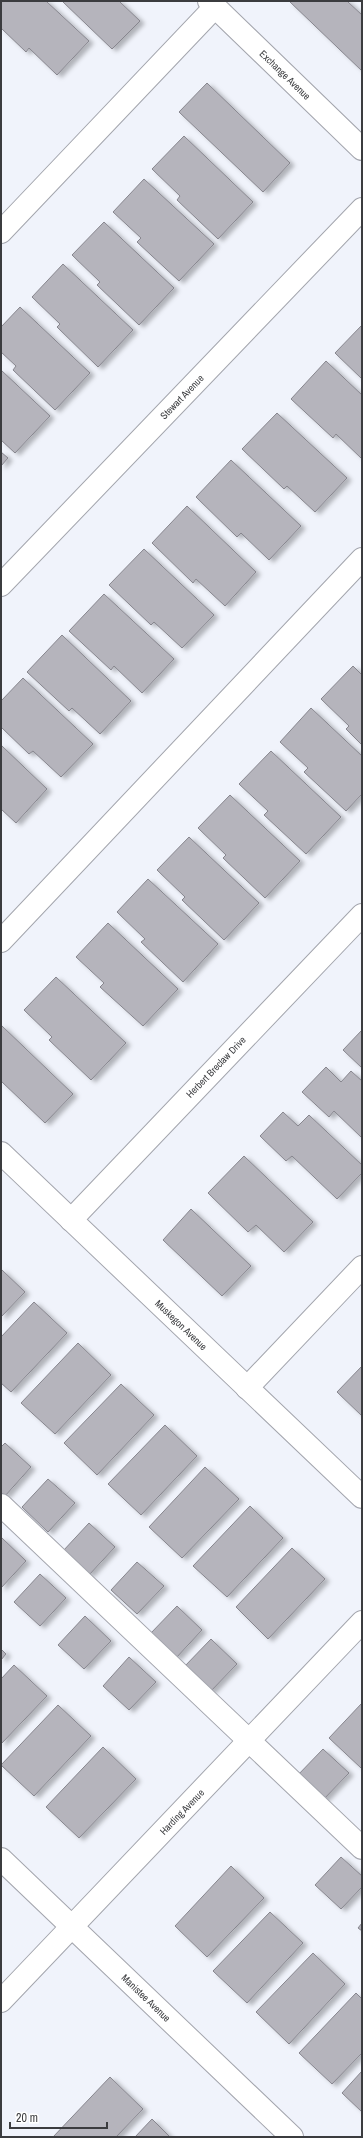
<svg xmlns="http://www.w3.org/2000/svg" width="363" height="2138" viewBox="0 0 363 2138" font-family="'Archivo Narrow',sans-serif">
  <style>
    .building { fill: #b5b4bc; stroke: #87868e; filter: url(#shadow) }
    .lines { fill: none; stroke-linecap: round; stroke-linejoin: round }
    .minor-casing { stroke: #a3a5ad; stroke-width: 24 }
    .minor { stroke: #fff; stroke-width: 22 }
    .labels { text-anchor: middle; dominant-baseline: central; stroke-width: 4; stroke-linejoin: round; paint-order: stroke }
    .street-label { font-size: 10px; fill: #3b3c3f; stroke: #fff }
  </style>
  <defs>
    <filter id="shadow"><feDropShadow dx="4.5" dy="2.5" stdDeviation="2" flood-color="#0004"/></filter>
  </defs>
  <rect width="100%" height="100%" fill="#f0f3fb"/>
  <!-- building -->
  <g class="building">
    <polygon points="1,1 46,1 89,41 57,75 29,48 26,52 1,28"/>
    <polygon points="62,1 119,1 140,21 112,49"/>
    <polygon points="289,1 347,1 362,15 362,71"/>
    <polygon points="207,83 290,163 263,192 179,112"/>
    <polygon points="184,136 253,202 218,239 177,200 180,196 152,169"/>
    <polygon points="144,179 214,244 179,281 137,242 141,238 113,212"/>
    <polygon points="104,222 174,288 139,325 97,285 100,282 72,255"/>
    <polygon points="63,264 133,330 98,367 57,327 60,324 32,297"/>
    <polygon points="20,307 90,373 55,410 13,370 16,366 1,352 1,327"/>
    <polygon points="362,325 362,379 335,353"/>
    <polygon points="326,361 362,395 362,459 336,434 333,438 291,399"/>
    <polygon points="1,370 50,416 15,453 1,440"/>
    <polygon points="277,413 347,478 315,512 287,486 284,489 242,449"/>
    <polygon points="1,452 8,458 1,466"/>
    <polygon points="231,460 301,526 269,560 241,533 237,537 196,497"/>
    <polygon points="187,506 256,572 225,606 196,579 193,583 152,543"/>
    <polygon points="144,549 214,615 182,648 154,622 151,625 109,585"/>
    <polygon points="104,594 174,659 142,693 114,666 111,670 69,631"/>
    <polygon points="62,635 131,701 100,734 72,708 69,711 27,672"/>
    <polygon points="353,666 362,675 362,745 346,729 349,726 321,699"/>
    <polygon points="23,678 93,744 61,777 33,751 29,754 1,727 1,701"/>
    <polygon points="311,708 362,756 362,794 346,811 304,772 308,768 280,742"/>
    <polygon points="1,745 47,789 16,823 1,809"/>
    <polygon points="271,751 341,817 306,854 264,815 268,811 239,784"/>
    <polygon points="230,795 300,861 265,898 223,858 226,855 198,828"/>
    <polygon points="189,837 259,903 224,940 182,900 185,897 157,870"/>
    <polygon points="148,879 218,944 183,982 141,942 145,939 117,912"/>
    <polygon points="108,923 178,989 143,1026 100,987 104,983 76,957"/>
    <polygon points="56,977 126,1043 91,1080 49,1040 52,1037 24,1010"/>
    <polygon points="1,1025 73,1094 45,1123 1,1081"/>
    <polygon points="362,1030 362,1068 343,1050"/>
    <polygon points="326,1067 341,1082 351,1071 362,1081 362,1138 334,1111 329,1117 302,1092"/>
    <polygon points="283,1112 298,1126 309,1115 362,1165 362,1173 337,1199 292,1156 286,1161 260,1136"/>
    <polygon points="244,1156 313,1222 284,1252 256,1225 248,1232 208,1193"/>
    <polygon points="191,1209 251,1266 222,1296 163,1240"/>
    <polygon points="1,1269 25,1292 1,1317"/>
    <polygon points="34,1302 67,1333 11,1392 1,1383 1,1337"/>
    <polygon points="78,1343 111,1375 55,1434 21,1403"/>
    <polygon points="362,1366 362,1416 337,1392"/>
    <polygon points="121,1384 154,1415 97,1475 64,1443"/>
    <polygon points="165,1425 197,1456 141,1515 108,1484"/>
    <polygon points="5,1443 31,1467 5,1496 1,1492 1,1447"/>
    <polygon points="205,1467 239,1499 182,1558 149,1527"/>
    <polygon points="48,1479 75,1503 48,1532 22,1507"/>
    <polygon points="250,1506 283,1538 227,1597 193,1566"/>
    <polygon points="89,1523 115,1547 89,1575 63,1551"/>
    <polygon points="1,1537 26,1561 1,1588"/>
    <polygon points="292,1548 325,1579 268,1639 236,1607"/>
    <polygon points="137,1562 164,1586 137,1614 111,1590"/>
    <polygon points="40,1574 66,1598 40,1626 14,1602"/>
    <polygon points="177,1606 202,1630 176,1658 150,1634"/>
    <polygon points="85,1616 111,1641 84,1669 58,1645"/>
    <polygon points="211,1639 237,1664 210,1692 184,1667"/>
    <polygon points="1,1649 6,1654 1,1660"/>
    <polygon points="129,1657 156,1682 129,1710 103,1686"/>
    <polygon points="14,1665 47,1696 1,1744 1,1679"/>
    <polygon points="362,1703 362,1767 361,1768 329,1738"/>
    <polygon points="58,1705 91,1736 34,1796 1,1765"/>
    <polygon points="103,1747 136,1779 79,1838 46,1807"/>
    <polygon points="323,1749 349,1773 322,1801 296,1777"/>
    <polygon points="341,1857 362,1876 362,1887 341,1909 315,1885"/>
    <polygon points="231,1866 264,1898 207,1957 175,1926"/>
    <polygon points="270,1912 303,1943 247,2003 213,1971"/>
    <polygon points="362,1923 362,1931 358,1928"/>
    <polygon points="313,1953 345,1984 289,2044 256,2012"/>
    <polygon points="356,1993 362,1999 362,2053 332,2084 299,2053"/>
    <polygon points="362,2071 362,2112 342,2093"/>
    <polygon points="110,2077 143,2109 116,2137 53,2137"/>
    <polygon points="152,2119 170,2137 135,2137"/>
  </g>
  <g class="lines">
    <!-- minor casing -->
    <g class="minor-casing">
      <g id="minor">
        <polyline points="209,1 362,149"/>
        <polyline points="1,232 215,7"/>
        <polyline points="1,585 362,209"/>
        <polyline points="1,941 362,559"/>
        <polyline points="1,1153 362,1497"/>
        <polyline points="71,1220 362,915"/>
        <polyline points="247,1388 362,1267"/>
        <polyline points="1,1505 362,1848"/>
        <polyline points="1,1859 292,2137"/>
        <polyline points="1,2001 362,1622"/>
      </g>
    </g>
    <!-- minor -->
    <use href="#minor" class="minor"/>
  </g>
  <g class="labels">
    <!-- street labels -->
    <g class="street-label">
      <text transform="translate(285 75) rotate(44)">Exchange Avenue</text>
      <text transform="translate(182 397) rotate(-46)">Stewart Avenue</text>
      <text transform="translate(216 1067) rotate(-46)">Herbert Breclaw Drive</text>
      <text transform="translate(181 1325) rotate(44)">Muskegon Avenue</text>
      <text transform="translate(182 1812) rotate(-46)">Harding Avenue</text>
      <text transform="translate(146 1998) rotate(44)">Manistee Avenue</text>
    </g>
  </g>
  <!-- border -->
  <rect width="363" height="2138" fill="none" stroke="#3b3c3f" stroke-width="4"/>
  <!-- scale -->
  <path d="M10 2122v6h97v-6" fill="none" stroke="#3b3c3f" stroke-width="2"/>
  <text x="16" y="2122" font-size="12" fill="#3b3c3f" stroke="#ffffff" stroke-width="3" paint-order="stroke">20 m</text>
</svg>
